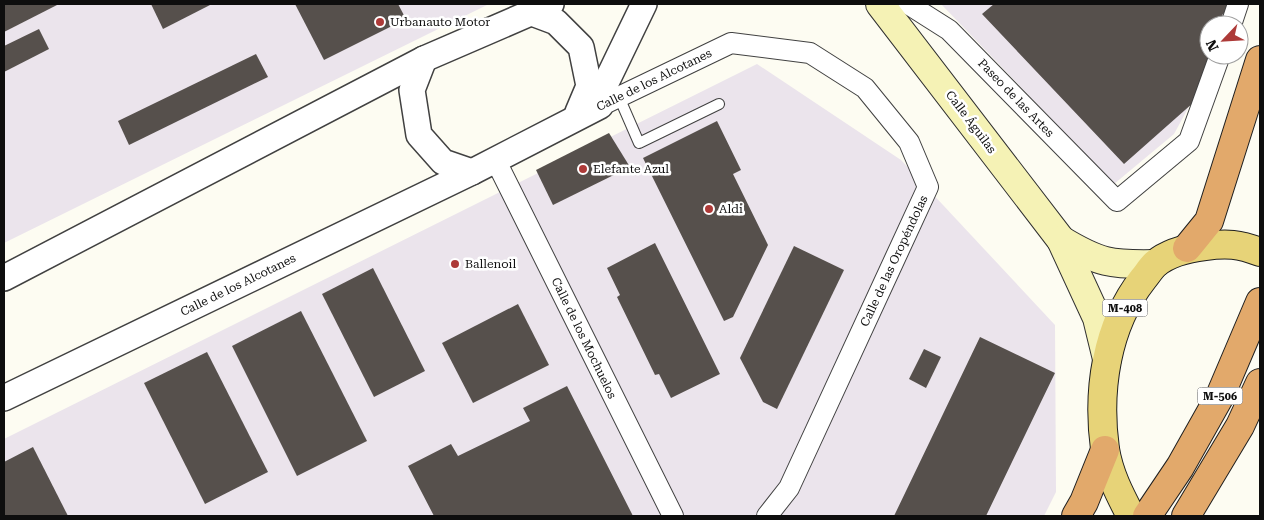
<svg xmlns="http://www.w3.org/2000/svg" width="1264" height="520" viewBox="0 0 1264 520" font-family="'Roboto Serif',serif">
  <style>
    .industrial { fill: #ebe4ec }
    .building { fill: #56504c }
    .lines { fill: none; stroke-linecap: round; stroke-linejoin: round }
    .service-casing { stroke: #414141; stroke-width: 12 }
    .minor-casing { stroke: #414141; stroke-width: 22 }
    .tertiary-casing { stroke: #414141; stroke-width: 28 }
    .secondary-casing { stroke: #303030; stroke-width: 30 }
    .primary-casing { stroke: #1f1f1f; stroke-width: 30 }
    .motorway-casing { stroke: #1f1f1f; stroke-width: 30 }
    .service { stroke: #fff; stroke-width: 10 }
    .minor { stroke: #fff; stroke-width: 20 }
    .tertiary { stroke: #fff; stroke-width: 25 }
    .secondary { stroke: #f5f2b5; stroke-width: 28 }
    .primary { stroke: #e7d378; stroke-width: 28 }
    .motorway { stroke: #e2a96b; stroke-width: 28 }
    .poi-dot { fill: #ad3a38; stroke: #fff; stroke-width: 2 }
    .labels { text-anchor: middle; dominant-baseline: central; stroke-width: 5; stroke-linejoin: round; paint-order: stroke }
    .shield { fill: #fff; stroke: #565656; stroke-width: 1 }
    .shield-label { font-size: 11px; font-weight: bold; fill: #0e0e0e }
    .poi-label { font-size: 12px; fill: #0e0e0e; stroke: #fff; text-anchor: start }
    .street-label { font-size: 12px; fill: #0e0e0e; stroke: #fff }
  </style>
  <rect width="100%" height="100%" fill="#fdfcf2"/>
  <!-- industrial -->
  <g class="industrial">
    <polygon points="4,4 489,4 4,243"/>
    <polygon points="941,4 1241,4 1240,12 1209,25 1209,55 1217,55 1174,134 1114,184"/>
    <polygon points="757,64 901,160 1055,325 1056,492 1044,516 4,516 4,439"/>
  </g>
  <!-- building -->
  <g class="building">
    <polygon points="4,4 59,4 4,32"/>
    <polygon points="151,4 212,4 163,29"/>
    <polygon points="295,4 398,4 406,19 324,60"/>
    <polygon points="994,4 1234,4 1222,15 1230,25 1209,25 1209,55 1229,55 1211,87 1124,164 982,14"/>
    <polygon points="39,29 49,49 4,72 4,46"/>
    <polygon points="256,54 268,77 129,145 118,121"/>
    <polygon points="717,121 741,170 733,174 768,245 733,317 724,321 643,158"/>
    <polygon points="609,133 630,167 553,205 536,170"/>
    <polygon points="655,243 720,374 671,398 659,374 655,375 617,297 620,295 607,268"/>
    <polygon points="794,246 844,270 777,409 763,402 740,358"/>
    <polygon points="373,268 425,371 374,397 322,294"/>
    <polygon points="518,304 549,365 473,403 442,343"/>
    <polygon points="301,311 367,441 297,476 232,346"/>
    <polygon points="980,337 1055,373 1039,406 986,516 894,516"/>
    <polygon points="924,349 941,357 926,388 909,379"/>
    <polygon points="207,352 268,472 205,504 144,383"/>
    <polygon points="567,386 633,516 434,516 408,466 451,444 458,456 530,421 523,408"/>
    <polygon points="33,447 68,516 4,516 4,462"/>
  </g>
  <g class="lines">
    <!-- service casing -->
    <g class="service-casing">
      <polyline id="service" points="619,97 639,143 719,104"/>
    </g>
    <!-- minor casing -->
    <g class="minor-casing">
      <g id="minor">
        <polyline points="908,4 949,30 1117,201 1189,141 1220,55"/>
        <polyline points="1231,25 1238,4"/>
        <polyline points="600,106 731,43 810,53 865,88 909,142 928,187 789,488 767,516"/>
        <polyline points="495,159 673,516"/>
      </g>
    </g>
    <!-- tertiary casing -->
    <g class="tertiary-casing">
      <g id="tertiary">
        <polyline points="532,13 556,22 581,47 589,86 578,112"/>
        <polyline points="424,59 412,90 419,135 443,162 472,172"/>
        <polyline points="4,278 424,59 551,4"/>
        <polyline points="4,398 472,172 600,106 602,91 644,4"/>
      </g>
    </g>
    <!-- secondary casing -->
    <g class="secondary-casing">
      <g id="secondary">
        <polyline points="880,4 1061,240 1097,318 1107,359"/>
        <path d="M 1061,240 C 1099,263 1111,265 1155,264"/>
      </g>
    </g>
    <!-- primary casing -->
    <g class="primary-casing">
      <path id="primary" d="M 1131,516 C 1120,495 1109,474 1105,449 C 1097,391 1106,326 1143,279 C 1147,274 1151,268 1155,264 C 1168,253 1188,248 1205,246 C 1227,243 1239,244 1260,252"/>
    </g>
    <!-- motorway casing -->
    <g class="motorway-casing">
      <g id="motorway">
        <polyline points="1187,248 1209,221 1260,60"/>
        <polyline points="1076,516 1084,502 1105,450"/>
        <polyline points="1147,516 1180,467 1220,396 1260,302"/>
        <polyline points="1186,516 1240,426 1260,383"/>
      </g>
    </g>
    <!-- service -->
    <use href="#service" class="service"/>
    <!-- minor -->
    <use href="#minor" class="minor"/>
    <!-- tertiary -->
    <use href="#tertiary" class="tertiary"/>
    <!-- secondary -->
    <use href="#secondary" class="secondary"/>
    <!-- primary -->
    <use href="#primary" class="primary"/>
    <!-- motorway -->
    <use href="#motorway" class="motorway"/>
  </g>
  <!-- markers -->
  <g class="poi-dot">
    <circle cx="380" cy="22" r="5"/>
    <circle cx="583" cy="169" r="5"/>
    <circle cx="709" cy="209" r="5"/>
    <circle cx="455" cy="264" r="5"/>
  </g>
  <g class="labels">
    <!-- shield labels -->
    <g class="shield">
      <rect x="1102.5" y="299.5" width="45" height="17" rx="4"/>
      <rect x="1197.5" y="387.5" width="45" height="17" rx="4"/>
    </g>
    <g class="shield-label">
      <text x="1125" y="308">M-408</text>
      <text x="1220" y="396">M-506</text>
    </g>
    <!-- poi labels -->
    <g class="poi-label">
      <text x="390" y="22">Urbanauto Motor</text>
      <text x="593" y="169">Elefante Azul</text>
      <text x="719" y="209">Aldi</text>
      <text x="465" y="264">Ballenoil</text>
    </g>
    <!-- street labels -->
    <g class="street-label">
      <text transform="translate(654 80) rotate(-26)">Calle de los Alcotanes</text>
      <text transform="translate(1016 98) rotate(46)">Paseo de las Artes</text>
      <text transform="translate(971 122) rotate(53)">Calle Águilas</text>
      <text transform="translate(894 261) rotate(-65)">Calle de las Oropéndolas</text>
      <text transform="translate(238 285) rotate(-26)">Calle de los Alcotanes</text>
      <text transform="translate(584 338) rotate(64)">Calle de los Mochuelos</text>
    </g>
  </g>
  <!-- border -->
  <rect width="1264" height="520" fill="none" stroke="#0e0e0e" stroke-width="10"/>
  <!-- north arrow -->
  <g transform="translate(1224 40) rotate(245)"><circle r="24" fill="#ffffff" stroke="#9f9f9f"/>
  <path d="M0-4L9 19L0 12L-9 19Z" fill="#ad3a38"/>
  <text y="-8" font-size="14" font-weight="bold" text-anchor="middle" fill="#0e0e0e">N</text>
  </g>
</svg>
